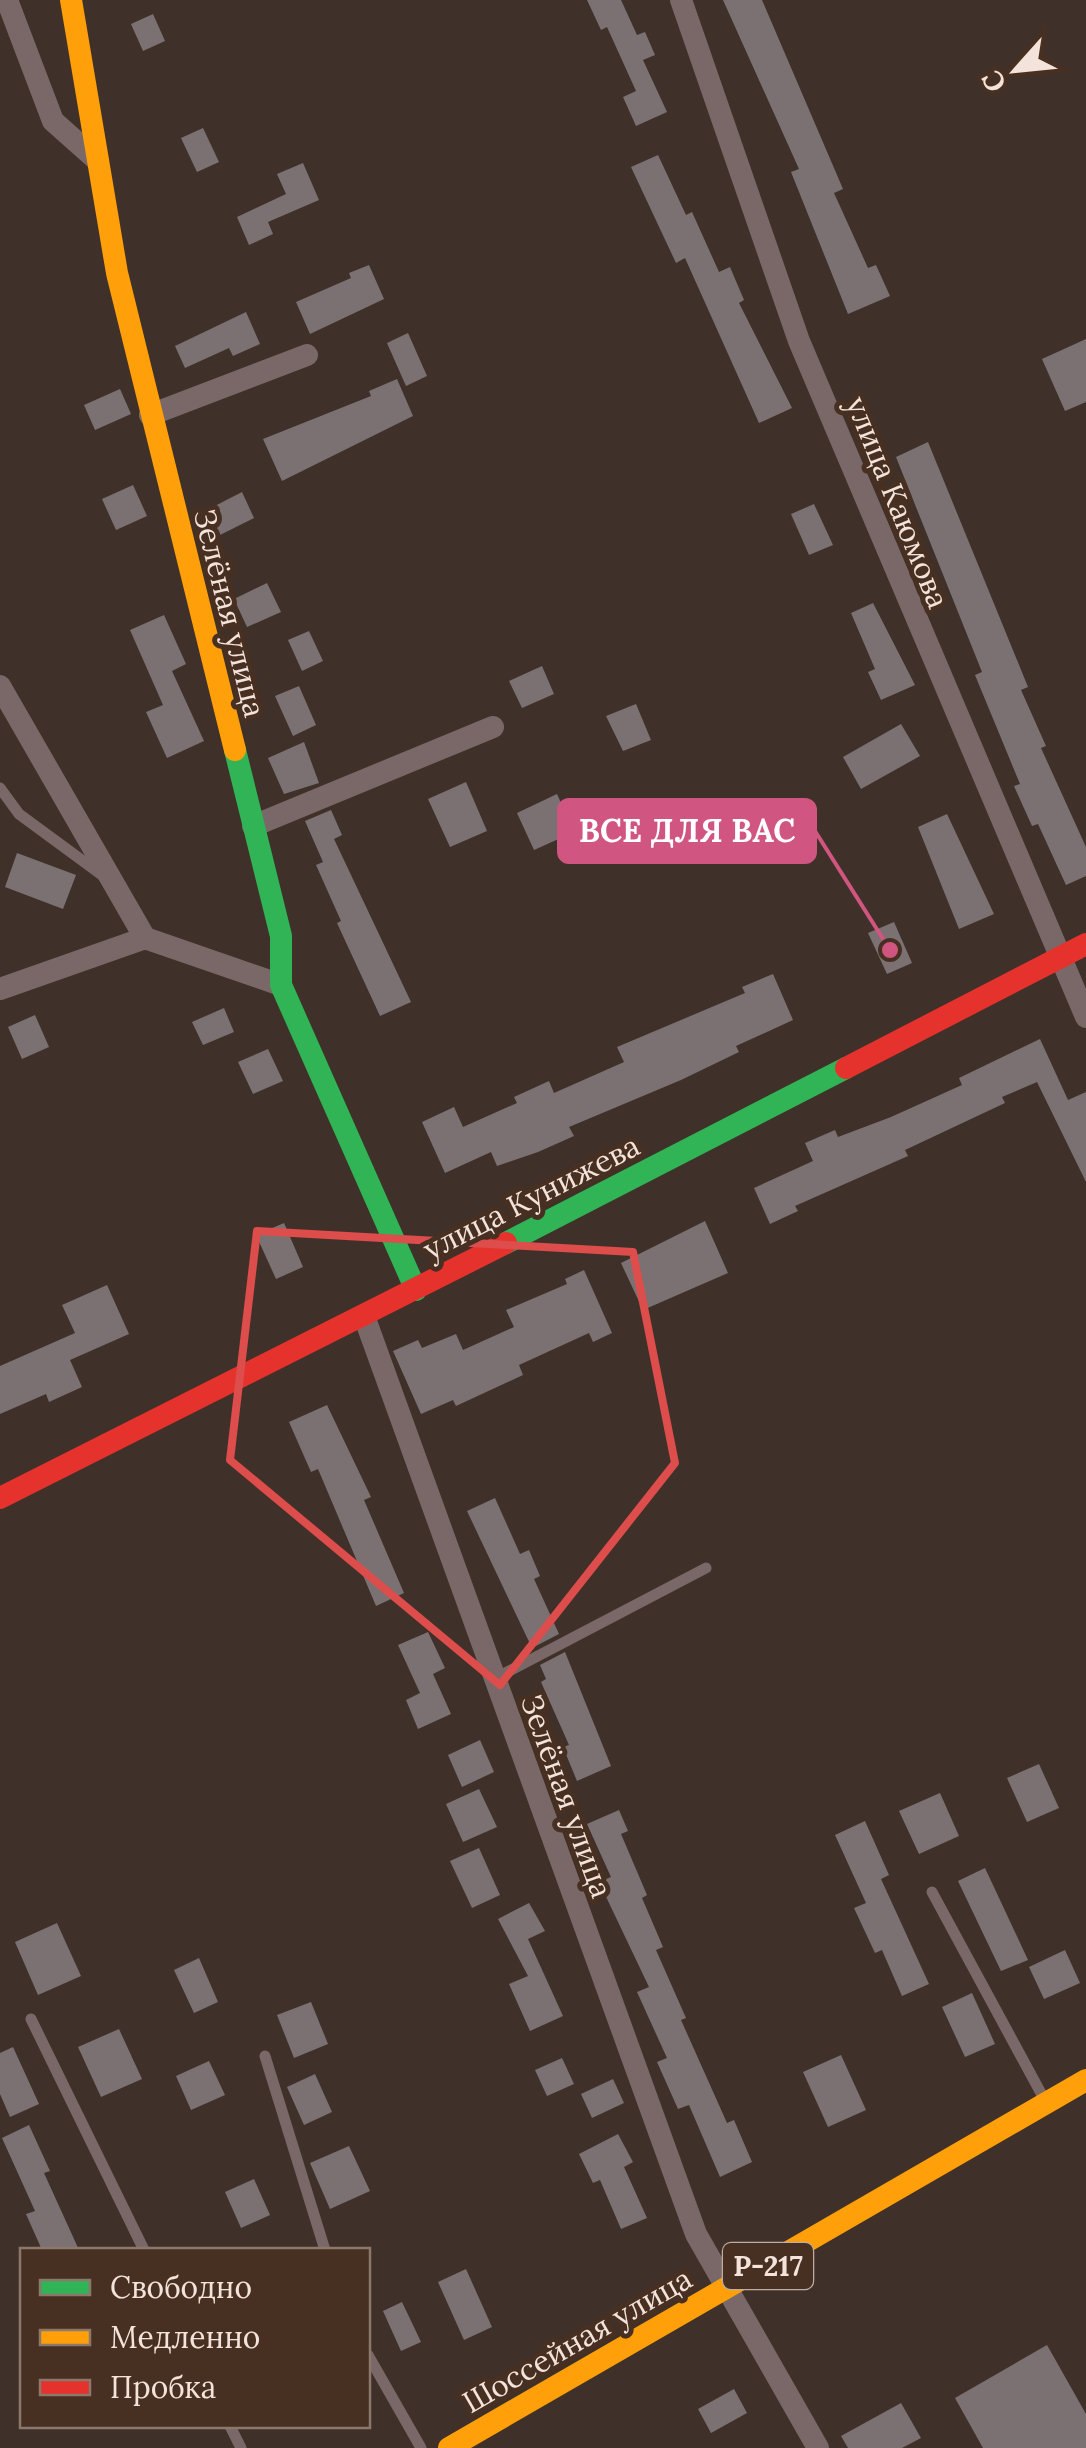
<svg xmlns="http://www.w3.org/2000/svg" width="1086" height="2448" viewBox="0 0 1086 2448" font-family="Lora,serif">
  <style>
    .building { fill: #7c7172 }
    .lines { fill: none; stroke-linecap: round; stroke-linejoin: round }
    .lane { stroke: #796867; stroke-width: 11 }
    .street { stroke: #796867; stroke-width: 22 }
    .fast { stroke: #30b455; stroke-width: 22 }
    .slow { stroke: #ff9f0a; stroke-width: 22 }
    .jam { stroke: #e5322d; stroke-width: 22 }
    .marked { fill: none; stroke: #dc4d4c; stroke-width: 8; stroke-linejoin: round }
    .labels { text-anchor: middle; dominant-baseline: central; stroke-width: 10; stroke-linejoin: round; paint-order: stroke }
    .shield { fill: #472f21; stroke: #bfada2; stroke-width: 2.5 }
    .shield-label { font-size: 28px; font-weight: bold; fill: #f3e3da }
    .street-label { font-size: 30px; fill: #f3e3da; stroke: #472f21 }
    .leader { fill: none; stroke: #d15581; stroke-width: 4 }
    .callout-dot { fill: #d15581; stroke: #472f21; stroke-width: 4 }
    .callout { fill: #d15581; stroke: #d15581; stroke-width: 4 }
    .callout-label { font-size: 32px; text-anchor: middle; font-weight: bold; fill: #fff }
  </style>
  <rect width="100%" height="100%" fill="#3f3129"/>
  <!-- building -->
  <g class="building">
    <polygon points="587,0 621,0 637,35 645,32 655,55 643,60 667,112 636,126 623,97 636,91 607,27 601,30"/>
    <polygon points="723,0 762,0 843,189 834,193 868,268 876,265 890,296 848,314 791,172 799,169"/>
    <polygon points="153,14 165,41 143,51 131,24"/>
    <polygon points="203,128 219,162 197,172 181,138"/>
    <polygon points="658,155 686,215 692,212 719,272 730,267 744,300 739,303 792,408 759,423 685,258 676,263 631,167"/>
    <polygon points="303,163 319,200 268,222 273,234 249,245 237,217 286,194 277,174"/>
    <polygon points="369,265 384,299 310,334 296,302 351,278 349,273"/>
    <polygon points="246,312 260,344 233,356 229,348 185,368 175,346"/>
    <polygon points="408,333 427,376 406,386 387,343"/>
    <polygon points="1086,339 1086,402 1065,411 1042,359"/>
    <polygon points="397,379 413,416 282,481 263,439 371,396 369,391"/>
    <polygon points="120,389 131,414 95,430 84,405"/>
    <polygon points="928,442 1028,687 1021,690 1046,746 1041,748 1086,847 1086,876 1066,885 1038,824 1032,826 1014,786 1020,784 975,675 982,672 896,457"/>
    <polygon points="133,485 147,516 116,530 102,499"/>
    <polygon points="242,492 254,518 220,535 207,510"/>
    <polygon points="814,504 833,545 809,555 791,514"/>
    <polygon points="267,583 281,612 247,627 234,599"/>
    <polygon points="873,603 915,685 881,700 868,672 875,669 851,613"/>
    <polygon points="164,615 186,664 172,671 204,741 167,758 146,712 163,705 130,630"/>
    <polygon points="309,631 323,661 302,671 288,640"/>
    <polygon points="542,666 554,694 522,708 509,681"/>
    <polygon points="299,686 316,725 293,736 275,696"/>
    <polygon points="636,704 651,740 623,751 606,716"/>
    <polygon points="901,724 920,756 861,789 843,757"/>
    <polygon points="304,742 319,783 284,794 268,758"/>
    <polygon points="466,782 487,831 450,847 428,799"/>
    <polygon points="557,794 574,832 534,850 517,813"/>
    <polygon points="331,810 342,835 334,839 411,1002 380,1016 337,923 341,921 316,865 323,862 305,821"/>
    <polygon points="947,814 994,914 959,929 918,827"/>
    <polygon points="17,853 76,875 63,909 5,887"/>
    <polygon points="894,922 912,963 887,974 868,933"/>
    <polygon points="773,974 793,1020 736,1046 739,1052 681,1080 569,1127 574,1136 538,1152 497,1166 491,1152 445,1173 422,1122 454,1107 463,1127 517,1103 514,1097 549,1081 554,1093 624,1062 617,1047 745,993 742,987"/>
    <polygon points="224,1008 234,1032 203,1045 192,1022"/>
    <polygon points="35,1015 49,1047 22,1059 8,1027"/>
    <polygon points="1040,1039 1068,1100 1086,1092 1086,1182 1037,1082 1002,1097 1005,1103 905,1150 908,1156 795,1206 798,1211 770,1224 754,1188 813,1161 805,1143 835,1130 838,1137 891,1117 962,1085 959,1078"/>
    <polygon points="268,1049 283,1081 253,1094 238,1062"/>
    <polygon points="705,1221 728,1273 643,1310 621,1263"/>
    <polygon points="284,1223 303,1267 276,1279 256,1235"/>
    <polygon points="584,1270 612,1333 593,1342 589,1333 519,1365 523,1375 456,1406 453,1400 421,1414 393,1351 418,1340 422,1348 456,1334 463,1350 514,1327 506,1310 567,1284 565,1279"/>
    <polygon points="107,1285 129,1334 70,1360 82,1387 49,1402 46,1394 0,1414 0,1366 75,1333 62,1305"/>
    <polygon points="327,1405 371,1497 364,1500 404,1593 376,1606 318,1469 311,1472 289,1422"/>
    <polygon points="495,1498 520,1554 529,1550 540,1576 534,1579 559,1634 532,1648 467,1511"/>
    <polygon points="428,1632 445,1668 433,1674 451,1714 418,1729 406,1700 420,1693 398,1645"/>
    <polygon points="565,1652 611,1766 577,1781 563,1747 569,1745 541,1682 546,1679 540,1665"/>
    <polygon points="480,1740 494,1772 462,1787 448,1755"/>
    <polygon points="1039,1764 1059,1808 1027,1822 1007,1778"/>
    <polygon points="479,1789 497,1827 463,1842 446,1804"/>
    <polygon points="940,1793 959,1836 919,1854 899,1811"/>
    <polygon points="619,1810 628,1831 621,1834 647,1895 642,1898 663,1947 656,1950 686,2018 681,2020 727,2123 734,2120 752,2162 720,2177 689,2105 678,2109 657,2062 667,2058 637,1992 649,1987 599,1882 611,1877 587,1824"/>
    <polygon points="865,1821 889,1875 881,1879 929,1984 902,1996 882,1950 875,1953 854,1908 866,1903 835,1835"/>
    <polygon points="479,1848 500,1895 472,1908 450,1861"/>
    <polygon points="985,1868 1028,1960 1001,1971 958,1881"/>
    <polygon points="529,1903 545,1931 528,1939 563,2016 530,2031 509,1984 528,1976 498,1919"/>
    <polygon points="57,1923 81,1976 38,1995 15,1942"/>
    <polygon points="1065,1950 1080,1983 1044,1999 1029,1967"/>
    <polygon points="199,1958 218,2002 194,2013 174,1970"/>
    <polygon points="972,1993 995,2044 965,2057 942,2007"/>
    <polygon points="311,2002 328,2044 294,2058 277,2015"/>
    <polygon points="119,2029 142,2079 101,2097 78,2047"/>
    <polygon points="13,2047 39,2104 10,2117 0,2094 0,2053"/>
    <polygon points="841,2055 866,2110 828,2127 803,2072"/>
    <polygon points="562,2058 574,2084 547,2096 535,2070"/>
    <polygon points="209,2061 225,2095 191,2110 176,2076"/>
    <polygon points="315,2074 332,2112 304,2125 287,2087"/>
    <polygon points="613,2079 624,2103 592,2118 581,2094"/>
    <polygon points="29,2125 50,2171 44,2173 79,2250 42,2250 26,2214 35,2211 2,2138"/>
    <polygon points="618,2134 633,2162 624,2167 647,2218 621,2229 600,2180 593,2183 579,2154"/>
    <polygon points="349,2146 370,2191 330,2209 310,2163"/>
    <polygon points="254,2179 270,2215 241,2228 225,2192"/>
    <polygon points="466,2269 492,2327 464,2340 438,2282"/>
    <polygon points="402,2302 421,2342 401,2351 383,2311"/>
    <polygon points="1047,2345 1086,2414 1086,2448 983,2448 955,2398"/>
    <polygon points="734,2389 747,2413 711,2433 698,2409"/>
    <polygon points="901,2403 921,2438 902,2448 848,2448 841,2436"/>
  </g>
  <g class="lines">
    <!-- lane -->
    <g class="lane">
      <polyline points="0,788 19,814 102,875"/>
      <polyline points="492,1680 706,1568"/>
      <polyline points="932,1892 1042,2095"/>
      <polyline points="31,2019 144,2250"/>
      <polyline points="265,2056 325,2250"/>
      <polyline points="368,2355 421,2448"/>
      <polyline points="230,2426 241,2448"/>
    </g>
    <!-- street -->
    <g class="street">
      <polyline points="7,0 53,121 98,161"/>
      <polyline points="681,0 799,341 1086,1017"/>
      <polyline points="150,415 307,355"/>
      <polyline points="0,686 145,938"/>
      <polyline points="253,826 493,727"/>
      <polyline points="0,989 145,938 281,985"/>
      <polyline points="364,1316 696,2234 818,2448"/>
    </g>
    <!-- fast -->
    <g class="fast">
      <polyline points="235,750 281,936 281,985 416,1290"/>
      <polyline points="506,1243 846,1068"/>
    </g>
    <!-- slow -->
    <g class="slow">
      <polyline points="71,0 117,273 235,750"/>
      <polyline points="449,2448 1086,2080"/>
    </g>
    <!-- jam -->
    <g class="jam">
      <polyline points="846,1068 1086,944"/>
      <polyline points="0,1498 506,1243"/>
    </g>
  </g>
  <!-- marked area -->
  <path class="marked" d="M 257,1231 L 633,1252 L 675,1463 L 500,1685 L 230,1460 Z"/>
  <g class="labels">
    <!-- shield labels -->
    <rect class="shield" x="723" y="2243" width="90" height="46" rx="8"/>
    <g class="shield-label">
      <text x="768" y="2266">Р-217</text>
    </g>
    <!-- street labels -->
    <g class="street-label">
      <text transform="translate(898 502) rotate(68)">улица Каюмова</text>
      <text transform="translate(230 613) rotate(76)">Зелёная улица</text>
      <text transform="translate(531 1197) rotate(-27)">улица Кунижева</text>
      <text transform="translate(567 1796) rotate(70)">Зелёная улица</text>
      <text transform="translate(577 2340) rotate(-30)">Шоссейная улица</text>
    </g>
  </g>
  <!-- callouts -->
  <path class="leader" d="M890 950L815 831"/>
  <circle class="callout-dot" cx="890" cy="950" r="10"/>
  <rect class="callout" x="559" y="800" width="256" height="62" rx="10"/>
  <g class="callout-label">
    <text x="687" y="842">ВСЕ ДЛЯ ВАС</text>
  </g>
  <!-- legend -->
  <rect x="20" y="2248" width="350" height="180" fill="#472f21" stroke="#8c776b" stroke-width="2.5"/>
  <rect x="40" y="2280" width="50" height="15" fill="#30b455" stroke="#8c776b" stroke-width="2.5"/>
  <text x="110" y="2298" font-size="30" fill="#f3e3da">Свободно</text>
  <rect x="40" y="2330" width="50" height="15" fill="#ff9f0a" stroke="#8c776b" stroke-width="2.5"/>
  <text x="110" y="2348" font-size="30" fill="#f3e3da">Медленно</text>
  <rect x="40" y="2380" width="50" height="15" fill="#e5322d" stroke="#8c776b" stroke-width="2.5"/>
  <text x="110" y="2398" font-size="30" fill="#f3e3da">Пробка</text>
  <!-- north arrow -->
  <g transform="translate(1016 70) rotate(243)" stroke="#472f21" stroke-width="8" paint-order="stroke">
  <path d="M0-8L18 38L0 25L-18 38Z" fill="#f3e3da"/>
  <text y="-15" font-size="28" font-weight="bold" text-anchor="middle" fill="#f3e3da">С</text>
  </g>
</svg>
